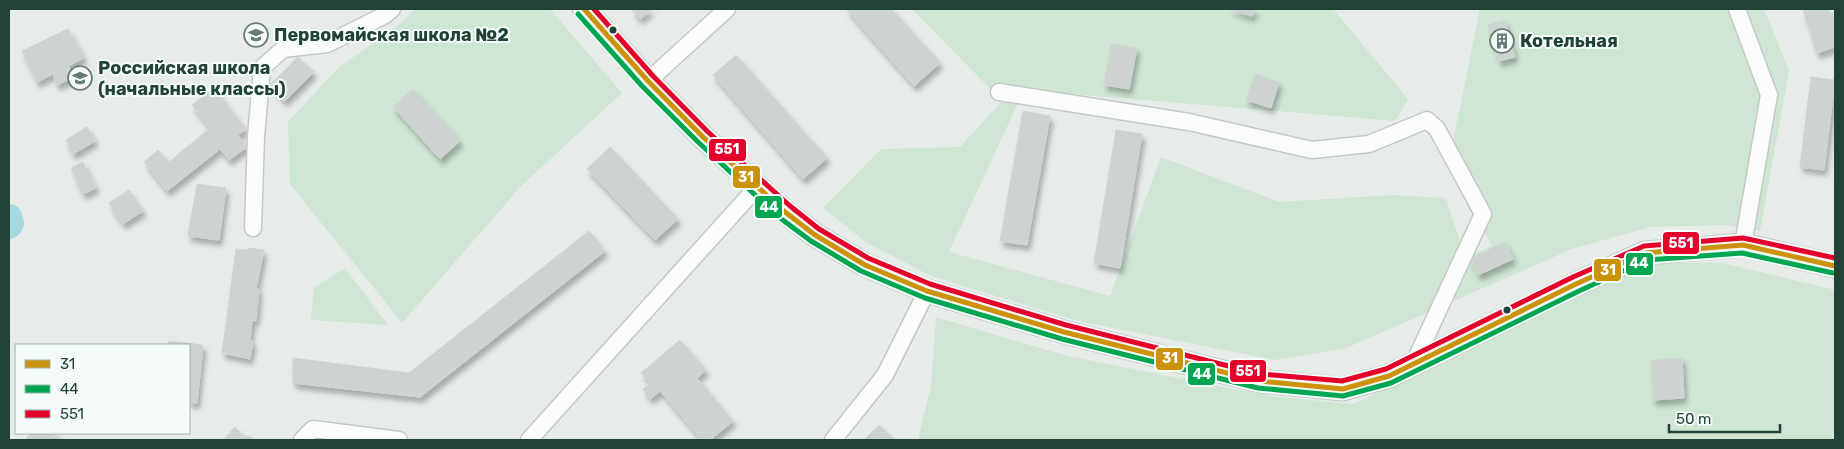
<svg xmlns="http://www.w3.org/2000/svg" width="1844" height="449" viewBox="0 0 1844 449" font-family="Rubik,sans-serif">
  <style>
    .green { fill: #cfe6d4 }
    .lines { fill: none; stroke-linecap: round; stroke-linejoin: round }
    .river { stroke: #a4dade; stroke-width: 26 }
    .building { fill: #cdd3d1; stroke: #cfd5d2; filter: url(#shadow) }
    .minor-casing { stroke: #c4c9c6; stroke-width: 19 }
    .secondary-casing { stroke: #c2cac6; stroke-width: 25 }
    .minor { stroke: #fbfcfc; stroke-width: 16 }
    .secondary { stroke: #fbfcfc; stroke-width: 22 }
    .bus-1-casing { stroke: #f5fbf8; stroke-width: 9 }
    .bus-2-casing { stroke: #f5fbf8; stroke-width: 9 }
    .bus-3-casing { stroke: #f5fbf8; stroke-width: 9 }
    .bus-1 { stroke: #cc920b; stroke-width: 5 }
    .bus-2 { stroke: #00a651; stroke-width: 5 }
    .bus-3 { stroke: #e4002b; stroke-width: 5 }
    .bus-dot { fill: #214337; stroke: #f5fbf8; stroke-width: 2 }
    .labels { text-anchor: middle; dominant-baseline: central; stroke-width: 4; stroke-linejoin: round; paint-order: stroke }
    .poi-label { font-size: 18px; font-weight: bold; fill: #214337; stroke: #f5fbf8; text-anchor: start }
    .line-badge { stroke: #f5fbf8; stroke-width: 2 }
    .badge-label { font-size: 14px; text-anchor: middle; font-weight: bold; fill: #fff }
  </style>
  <defs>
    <filter id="shadow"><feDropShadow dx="3" dy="5.5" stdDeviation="2.5" flood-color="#0004"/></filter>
  </defs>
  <rect width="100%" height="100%" fill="#e7ece9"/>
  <!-- green -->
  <g class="green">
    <polygon points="415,9 550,9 622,93 521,186 402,323 290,184 288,122 338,68 400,24"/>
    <polygon points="912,9 1333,9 1408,99 1395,121 1024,90 949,252 1110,296 1161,157 1279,202 1393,195 1446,198 1465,257 1492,246 1449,161 1480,9 1764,9 1789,71 1760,231 1726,225 1650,227 1572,249 1344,349 1274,360 1078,321 931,276 867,243 823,208 881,149 960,147 1002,101"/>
    <polygon points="1647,263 1723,263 1835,290 1835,440 918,440 931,386 936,317 1067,356 1270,396 1353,404"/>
    <polygon points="345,268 388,325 311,320 314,288"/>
  </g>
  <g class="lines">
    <!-- river -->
    <polyline class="river" points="9,217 11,223 9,226"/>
  </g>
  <!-- building -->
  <g class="building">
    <polygon points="631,9 652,9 640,19"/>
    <polygon points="846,9 892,9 940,63 914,86"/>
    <polygon points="1229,9 1255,9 1252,16"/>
    <polygon points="1803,9 1829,9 1835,28 1835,47 1817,53"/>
    <polygon points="1505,20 1515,57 1499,61 1488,25"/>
    <polygon points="68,29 84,58 68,66 74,77 57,85 53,74 37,82 22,51"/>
    <polygon points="1111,44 1137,48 1129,89 1104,85"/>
    <polygon points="736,55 827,158 803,179 713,75"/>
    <polygon points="298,57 314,72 285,101 269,86"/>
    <polygon points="1255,74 1279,82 1271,108 1246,100"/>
    <polygon points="1811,77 1835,80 1824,170 1800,167"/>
    <polygon points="214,88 246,129 238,135 247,147 229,160 220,149 167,191 144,162 158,150 169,162 210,128 192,105"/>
    <polygon points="413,89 460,141 440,159 393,107"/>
    <polygon points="1023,111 1050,116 1027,245 1000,241"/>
    <polygon points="87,127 95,141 73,154 66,140"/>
    <polygon points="1116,130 1142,134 1120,268 1094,263"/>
    <polygon points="610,147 678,219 655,240 587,169"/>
    <polygon points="83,162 96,188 83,194 71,168"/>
    <polygon points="197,184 226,188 219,240 188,236"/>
    <polygon points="129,190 143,211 123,224 109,203"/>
    <polygon points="589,231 605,251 420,397 293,383 293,358 409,373"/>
    <polygon points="1505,242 1513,259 1478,275 1471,258"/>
    <polygon points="249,248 264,250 256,289 259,289 256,321 252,320 250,341 253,341 250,359 222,353 236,249 248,250"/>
    <polygon points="680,340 706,370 697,378 733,421 710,440 702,440 660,391 650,399 643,389 650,383 641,373"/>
    <polygon points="169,341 203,345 197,403 189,402 189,345 168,345"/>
    <polygon points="1682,358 1684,398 1653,400 1651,360"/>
    <polygon points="879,425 895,440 864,440"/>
    <polygon points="235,427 242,435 251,437 252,440 223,440"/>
    <polygon points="31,433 58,433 50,440 25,440"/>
  </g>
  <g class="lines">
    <!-- minor casing -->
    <g class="minor-casing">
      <g id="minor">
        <polyline points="1737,9 1769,95 1743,245"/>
        <polyline points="648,81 727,9"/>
        <polyline points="999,92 1189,122 1312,150 1369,144 1427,120 1437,129 1483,214 1413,365"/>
        <polyline points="253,228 256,136 262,68 283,49 327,44 385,15 392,9"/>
        <polyline points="302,440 313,429 399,440"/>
        <polyline points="529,440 758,186"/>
        <polyline points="833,440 885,375 927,291"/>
      </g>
    </g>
    <!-- secondary casing -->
    <g class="secondary-casing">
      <polyline id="secondary" points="584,9 648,81 702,136 785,212 815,235 865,265 927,291 1064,332 1259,381 1343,389 1389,376 1576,284 1645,253 1743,245 1835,266"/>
    </g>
    <!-- minor -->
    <use href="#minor" class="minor"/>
    <!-- secondary -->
    <use href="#secondary" class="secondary"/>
    <!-- bus-1 casing -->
    <g class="bus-1-casing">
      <polyline id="bus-1" points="584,9 648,81 702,136 785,212 815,235 865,265 927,291 1064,332 1259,381 1343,389 1389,376 1576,284 1645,253 1743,245 1835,266"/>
    </g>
    <!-- bus-2 casing -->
    <g class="bus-2-casing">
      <polyline id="bus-2" points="578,14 642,86 697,141 780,218 811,241 861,271 925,298 1062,339 1258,388 1343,396 1391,383 1579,291 1647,260 1742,253 1833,273"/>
    </g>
    <!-- bus-3 casing -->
    <g class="bus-3-casing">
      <polyline id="bus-3" points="594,9 653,76 707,131 790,206 819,229 868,258 930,284 1066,325 1260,374 1342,381 1386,369 1573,277 1644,246 1743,238 1835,258"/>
    </g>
    <!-- bus-1 -->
    <use href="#bus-1" class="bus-1"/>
    <!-- bus-2 -->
    <use href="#bus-2" class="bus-2"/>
    <!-- bus-3 -->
    <use href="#bus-3" class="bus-3"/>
  </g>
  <!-- icons -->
  <defs>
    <g id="school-ring" transform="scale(1.25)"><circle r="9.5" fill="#f5fbf8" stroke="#667e75" stroke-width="1.5"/><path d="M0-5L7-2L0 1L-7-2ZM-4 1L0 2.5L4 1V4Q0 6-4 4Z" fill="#667e75"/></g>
    <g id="building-ring" transform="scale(1.25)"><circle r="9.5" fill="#f5fbf8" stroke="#667e75" stroke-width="1.5"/><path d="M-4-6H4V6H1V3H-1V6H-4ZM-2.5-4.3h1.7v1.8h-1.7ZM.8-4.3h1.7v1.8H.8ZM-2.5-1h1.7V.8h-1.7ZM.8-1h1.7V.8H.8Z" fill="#667e75"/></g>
  </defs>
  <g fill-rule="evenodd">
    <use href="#school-ring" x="256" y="35"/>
    <use href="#building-ring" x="1502" y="41"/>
    <use href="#school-ring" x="80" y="78"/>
  </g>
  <!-- markers -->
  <g class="bus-dot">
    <circle cx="613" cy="30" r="4.5"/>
    <circle cx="1507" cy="310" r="4.5"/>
  </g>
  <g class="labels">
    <!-- poi labels -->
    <g class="poi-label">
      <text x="274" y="35">Первомайская школа №2</text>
      <text x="1520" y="41">Котельная</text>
      <text x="98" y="68">Российская школа<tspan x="98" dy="21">(начальные классы)</tspan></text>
    </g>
  </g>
  <g class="line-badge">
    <rect x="708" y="138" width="39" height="24" rx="5" fill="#e4002b"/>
    <rect x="732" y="165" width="29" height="24" rx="5" fill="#cc920b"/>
    <rect x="754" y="195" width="29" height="24" rx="5" fill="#00a651"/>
    <rect x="1662" y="231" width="38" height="24" rx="5" fill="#e4002b"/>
    <rect x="1625" y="252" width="29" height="24" rx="5" fill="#00a651"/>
    <rect x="1593" y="258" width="29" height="24" rx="5" fill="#cc920b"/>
    <rect x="1155" y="347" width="29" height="24" rx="5" fill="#cc920b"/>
    <rect x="1229" y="359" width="38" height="24" rx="5" fill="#e4002b"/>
    <rect x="1187" y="362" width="29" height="24" rx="5" fill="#00a651"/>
  </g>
  <g class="badge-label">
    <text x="727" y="154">551</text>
    <text x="746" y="182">31</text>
    <text x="769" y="212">44</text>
    <text x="1681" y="248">551</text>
    <text x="1639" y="268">44</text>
    <text x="1608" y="275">31</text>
    <text x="1170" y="363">31</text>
    <text x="1248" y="376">551</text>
    <text x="1202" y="379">44</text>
  </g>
  <!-- border -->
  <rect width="1844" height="449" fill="none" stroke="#214337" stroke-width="20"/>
  <!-- legend -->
  <rect x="15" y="344" width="175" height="90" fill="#f5fbf8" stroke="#a0b1ab"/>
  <rect x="25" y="360" width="25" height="8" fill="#cc920b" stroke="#a0b1ab"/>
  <text x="60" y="369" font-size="15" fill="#214337">31</text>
  <rect x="25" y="385" width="25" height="8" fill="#00a651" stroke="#a0b1ab"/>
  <text x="60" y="394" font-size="15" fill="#214337">44</text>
  <rect x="25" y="410" width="25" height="8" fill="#e4002b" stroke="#a0b1ab"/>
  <text x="60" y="419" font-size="15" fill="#214337">551</text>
  <!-- scale -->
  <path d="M1669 424v8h111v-8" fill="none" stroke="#214337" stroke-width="2.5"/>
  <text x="1676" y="424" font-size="15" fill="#214337" stroke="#f5fbf8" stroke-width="4" paint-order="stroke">50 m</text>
</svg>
